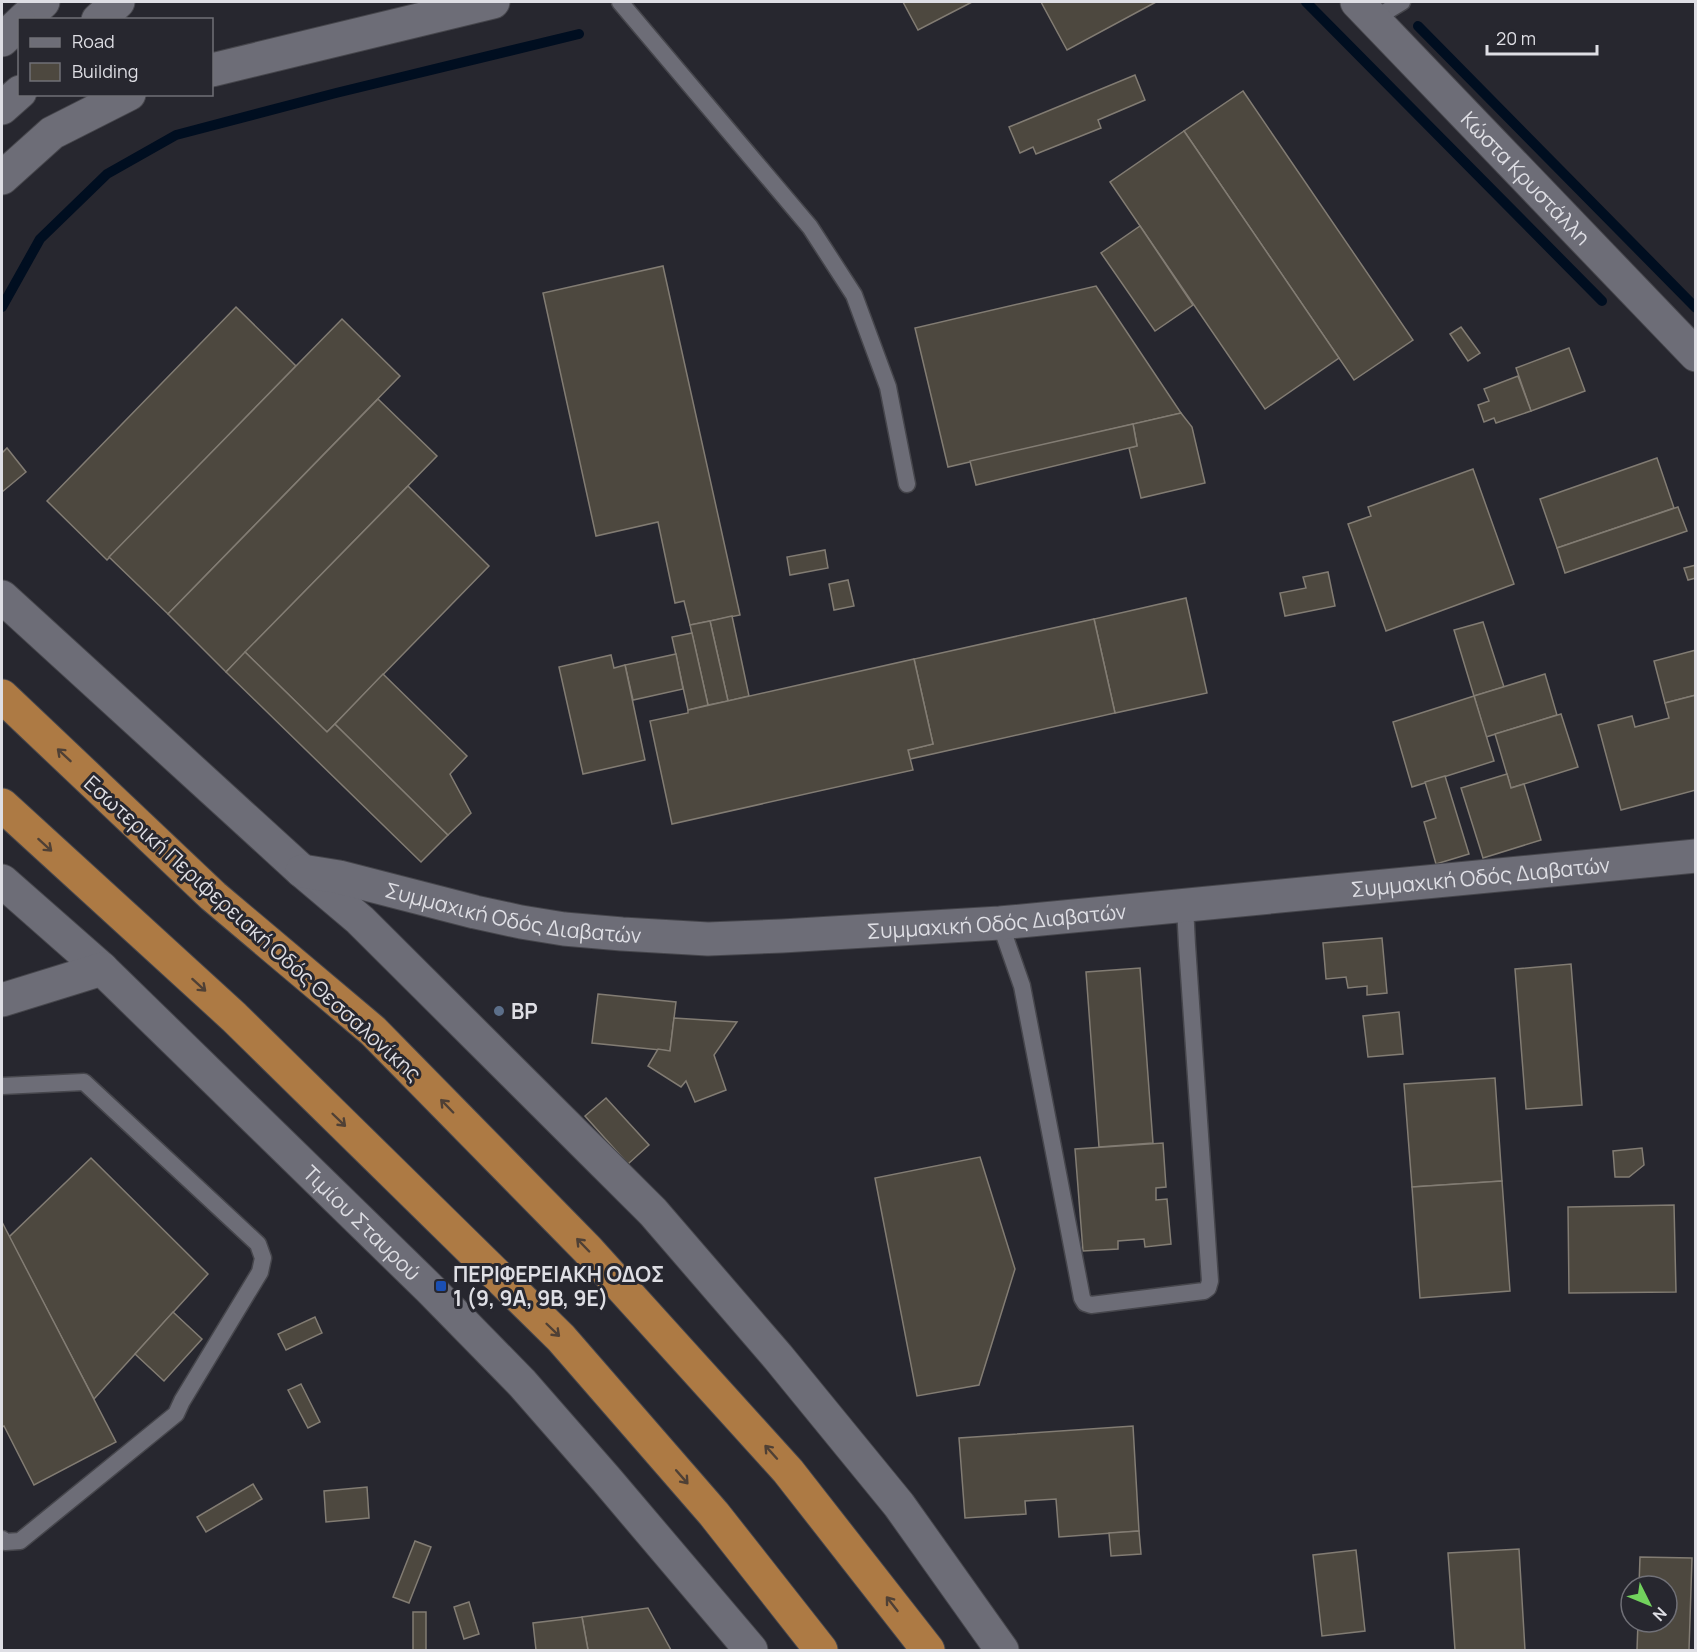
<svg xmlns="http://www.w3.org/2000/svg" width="1697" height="1652" viewBox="0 0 1697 1652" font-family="Manrope,sans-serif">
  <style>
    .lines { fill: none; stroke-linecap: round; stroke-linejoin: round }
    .stream { stroke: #000e20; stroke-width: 10 }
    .building { fill: #4d483f; stroke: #827c73; stroke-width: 1.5 }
    .service-casing { stroke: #46464c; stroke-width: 19 }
    .minor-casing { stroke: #46464c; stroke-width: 35 }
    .tertiary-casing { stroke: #46464c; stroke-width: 35 }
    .trunk-casing { stroke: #46464c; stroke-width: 35 }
    .service { stroke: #6d6d77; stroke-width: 16 }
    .minor { stroke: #6d6d77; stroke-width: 33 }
    .tertiary { stroke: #6d6d77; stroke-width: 33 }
    .trunk { stroke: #ad7a44; stroke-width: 33 }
    .oneway { stroke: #4f4035 }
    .service-dot { fill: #5c6f8a; stroke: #27272f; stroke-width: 2 }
    .transit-dot { fill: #1a4fb4; stroke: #27272f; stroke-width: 2 }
    .labels { text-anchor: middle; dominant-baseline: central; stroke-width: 6; stroke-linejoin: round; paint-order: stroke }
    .street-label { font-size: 21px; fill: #dedee4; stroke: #27272f }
    .poi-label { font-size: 21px; font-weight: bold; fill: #dedee4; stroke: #27272f; text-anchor: start }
  </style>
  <rect width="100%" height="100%" fill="#27272f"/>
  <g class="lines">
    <!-- stream -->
    <g class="stream">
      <polyline points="1306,2 1602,301"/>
      <polyline points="1418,26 1696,308"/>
      <polyline points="2,307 40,239 107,174 176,135 336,93 579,34"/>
    </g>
  </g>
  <!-- building -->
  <g class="building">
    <polygon points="903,2 972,2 918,30"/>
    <polygon points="1041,2 1156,2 1067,50"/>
    <polygon points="1135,75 1145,100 1098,120 1101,128 1036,154 1033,147 1020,153 1009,127"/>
    <polygon points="1243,91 1413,340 1354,380 1184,131"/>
    <polygon points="1184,131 1339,358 1265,409 1110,182"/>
    <polygon points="1140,226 1193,305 1155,331 1101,253"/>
    <polygon points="663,266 740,615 690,625 684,601 675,603 658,522 596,536 543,293"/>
    <polygon points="1096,286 1181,413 948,467 915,328"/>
    <polygon points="236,307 296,366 107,560 47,501"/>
    <polygon points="342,319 400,376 168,614 109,557"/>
    <polygon points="1461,327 1480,353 1468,361 1450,334"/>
    <polygon points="1569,348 1585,391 1531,411 1516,368"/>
    <polygon points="1518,376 1531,411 1496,423 1494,418 1484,422 1478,405 1489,401 1484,389"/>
    <polygon points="378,399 437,456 226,672 168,614"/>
    <polygon points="1181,413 1192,427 1205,483 1141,498 1129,448 1137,446 1133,424"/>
    <polygon points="1133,424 1137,446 976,485 970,461"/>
    <polygon points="7,448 26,472 2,492 2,453"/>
    <polygon points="1657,458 1674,508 1557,548 1540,499"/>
    <polygon points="1473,469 1514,584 1386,631 1348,524 1371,516 1368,507"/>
    <polygon points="408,486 489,566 327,732 245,652"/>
    <polygon points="1678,507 1687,531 1565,573 1557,548"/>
    <polygon points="825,550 828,568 790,575 787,557"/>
    <polygon points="1696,565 1696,578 1688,580 1684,568"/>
    <polygon points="1328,572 1335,606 1285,616 1280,593 1306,588 1303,577"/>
    <polygon points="848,580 854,606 834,610 829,584"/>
    <polygon points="1186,598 1207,693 1115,713 1094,619"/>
    <polygon points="732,616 749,696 728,701 710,621"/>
    <polygon points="1094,619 1115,713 910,759 908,750 933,744 914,659"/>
    <polygon points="710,621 728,701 708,705 690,625"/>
    <polygon points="1483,622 1504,687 1474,696 1454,630"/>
    <polygon points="692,633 708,705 688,710 672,637"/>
    <polygon points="1696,650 1696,695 1665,703 1654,661"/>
    <polygon points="245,652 327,732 335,724 448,835 421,862 226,672"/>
    <polygon points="676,654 683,689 633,700 625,665"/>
    <polygon points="611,655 614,668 625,665 645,760 583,774 559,667"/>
    <polygon points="914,659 933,744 908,750 913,770 672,824 650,721 688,713 688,710"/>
    <polygon points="383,674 467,756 450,774 471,813 448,835 335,724"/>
    <polygon points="1545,674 1557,715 1486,737 1474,696"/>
    <polygon points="1696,695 1696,790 1621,810 1598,725 1632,716 1635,727 1669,718 1665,703"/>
    <polygon points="1474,696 1494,761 1412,787 1393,722"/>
    <polygon points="1561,714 1578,767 1511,788 1495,734"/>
    <polygon points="1507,774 1511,788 1524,784 1541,840 1483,858 1461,788"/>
    <polygon points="1445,776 1469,854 1436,864 1424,822 1436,818 1425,782"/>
    <polygon points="1382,938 1387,993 1367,995 1367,986 1348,988 1346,977 1326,979 1323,943"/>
    <polygon points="1571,964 1582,1105 1526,1109 1515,969"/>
    <polygon points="1140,968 1153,1143 1099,1147 1086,972"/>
    <polygon points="598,994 676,1002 670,1051 592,1043"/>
    <polygon points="1399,1012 1403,1054 1368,1057 1363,1016"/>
    <polygon points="674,1018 737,1022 714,1055 726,1090 695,1102 686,1081 681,1087 648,1066 658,1049 670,1051"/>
    <polygon points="1495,1078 1502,1181 1412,1187 1404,1084"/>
    <polygon points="606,1098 649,1145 628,1164 585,1116"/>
    <polygon points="1163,1143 1166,1187 1156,1188 1156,1200 1167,1199 1171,1244 1145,1247 1144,1239 1118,1241 1118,1249 1083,1251 1075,1149"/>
    <polygon points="1642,1148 1644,1165 1629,1177 1615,1177 1613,1151"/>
    <polygon points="980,1157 1015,1269 979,1385 917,1396 875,1178"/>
    <polygon points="91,1158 208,1274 94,1399 9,1237"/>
    <polygon points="1502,1181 1510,1291 1420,1298 1412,1187"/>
    <polygon points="1674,1205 1676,1292 1569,1293 1568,1207"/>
    <polygon points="2,1222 116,1442 34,1485 4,1426 2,1427"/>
    <polygon points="173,1312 202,1339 164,1381 135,1354"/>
    <polygon points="315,1317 322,1333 286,1350 278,1334"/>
    <polygon points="301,1384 320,1422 308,1428 288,1390"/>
    <polygon points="1133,1426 1139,1531 1059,1537 1056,1499 1025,1501 1026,1514 965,1518 959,1438"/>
    <polygon points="253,1484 262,1499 206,1532 197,1517"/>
    <polygon points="367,1487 369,1518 326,1522 324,1491"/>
    <polygon points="1139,1531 1141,1554 1111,1556 1109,1533"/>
    <polygon points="415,1541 431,1547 409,1603 393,1597"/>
    <polygon points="1519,1549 1525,1650 1455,1650 1448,1553"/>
    <polygon points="1356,1550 1365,1631 1322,1636 1313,1555"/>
    <polygon points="1640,1557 1692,1558 1689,1650 1637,1650 1638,1622 1667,1622 1667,1586 1639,1586"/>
    <polygon points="469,1602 479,1634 464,1639 454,1607"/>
    <polygon points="648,1608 671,1650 588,1650 582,1617"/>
    <rect x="413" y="1612" width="13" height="38"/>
    <polygon points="582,1617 588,1650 536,1650 533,1623"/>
  </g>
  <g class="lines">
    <!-- service casing -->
    <g class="service-casing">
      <g id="service">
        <polyline points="620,2 810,227 854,295 888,387 907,484"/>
        <polyline points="1374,19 1402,2"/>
        <polyline points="1000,923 1022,986 1082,1298 1085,1303 1091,1305 1204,1291 1208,1288 1210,1281 1187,945 1185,906"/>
        <polyline points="2,1086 84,1082 258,1244 263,1258 260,1272 182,1401 176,1414 20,1541 5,1542 2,1539"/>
      </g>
    </g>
    <!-- minor casing -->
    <g class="minor-casing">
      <g id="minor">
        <polyline points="212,70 493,2"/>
        <polyline points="2,178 52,133 129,94"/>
        <polyline points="2,597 302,871 360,920 653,1212 778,1357 899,1505 1002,1650"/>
        <polyline points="2,881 102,969"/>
      </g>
    </g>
    <!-- tertiary casing -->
    <g class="tertiary-casing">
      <g id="tertiary">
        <path id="s1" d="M 1357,2 L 1696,355"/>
        <polyline points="23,20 43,2"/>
        <polyline points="98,20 118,2"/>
        <polyline points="2,40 20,23"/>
        <polyline points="2,108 20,92"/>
        <path id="s2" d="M 302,871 L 339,877 L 475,912 L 521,922 L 564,929 L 622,934 L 708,939 L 782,936 L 1000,923 L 1696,856"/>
        <path id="s3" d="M 2,1000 L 102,969 L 431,1290 L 522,1383 L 606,1479 L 751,1650"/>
      </g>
    </g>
    <!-- trunk casing -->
    <g class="trunk-casing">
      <g id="trunk">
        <polyline points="2,696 213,896 373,1031 587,1249 788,1471 928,1650"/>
        <polyline points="2,805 234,1017 561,1338 714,1514 821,1650"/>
      </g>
    </g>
    <!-- service -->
    <use href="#service" class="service"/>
    <!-- minor -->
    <use href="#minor" class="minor"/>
    <!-- tertiary -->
    <use href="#tertiary" class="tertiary"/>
    <!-- trunk -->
    <use href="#trunk" class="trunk"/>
  </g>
  <!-- one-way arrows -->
  <defs><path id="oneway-shaft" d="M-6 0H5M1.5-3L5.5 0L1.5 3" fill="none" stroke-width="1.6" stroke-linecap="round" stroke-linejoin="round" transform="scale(1.5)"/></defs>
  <g class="oneway">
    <use href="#oneway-shaft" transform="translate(64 755) rotate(-137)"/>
    <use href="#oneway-shaft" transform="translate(45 845) rotate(42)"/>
    <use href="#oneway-shaft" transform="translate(199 985) rotate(42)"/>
    <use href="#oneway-shaft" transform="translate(447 1106) rotate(-134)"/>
    <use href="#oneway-shaft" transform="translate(339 1120) rotate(44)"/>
    <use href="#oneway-shaft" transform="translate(583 1245) rotate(-134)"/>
    <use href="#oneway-shaft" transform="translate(553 1330) rotate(44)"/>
    <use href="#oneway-shaft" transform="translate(771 1452) rotate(-132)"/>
    <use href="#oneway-shaft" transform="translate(682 1477) rotate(49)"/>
    <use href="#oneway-shaft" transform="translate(892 1604) rotate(-128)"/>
  </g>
  <!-- markers -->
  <circle class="service-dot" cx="499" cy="1011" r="6"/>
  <rect class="transit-dot" x="435" y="1280" width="12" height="12" rx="3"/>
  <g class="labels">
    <!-- street labels -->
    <g class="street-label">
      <text stroke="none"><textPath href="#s1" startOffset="244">Κώστα Κρυστάλλη</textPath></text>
      <text stroke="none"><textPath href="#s2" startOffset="1188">Συμμαχική Οδός Διαβατών</textPath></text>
      <text stroke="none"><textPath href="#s2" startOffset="216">Συμμαχική Οδός Διαβατών</textPath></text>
      <text stroke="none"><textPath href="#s2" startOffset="702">Συμμαχική Οδός Διαβατών</textPath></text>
      <text transform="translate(253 928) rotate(42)">Εσωτερική Περιφερειακή Οδός Θεσσαλονίκης</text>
      <text stroke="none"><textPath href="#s3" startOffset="468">Τιμίου Σταυρού</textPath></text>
    </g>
    <!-- poi labels -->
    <g class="poi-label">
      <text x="511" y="1011">BP</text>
      <text x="453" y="1274">ΠΕΡΙΦΕΡΕΙΑΚΗ ΟΔΟΣ<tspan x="453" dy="24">1 (9, 9Α, 9Β, 9Ε)</tspan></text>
    </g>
  </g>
  <!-- border -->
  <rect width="1697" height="1652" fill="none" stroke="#dedee4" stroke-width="6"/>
  <!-- legend -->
  <rect x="18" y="18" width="195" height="78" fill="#27272f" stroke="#707077" stroke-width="1.5"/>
  <rect x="30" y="38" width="30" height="9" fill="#6d6d77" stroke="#707077" stroke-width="1.5"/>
  <text x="72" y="48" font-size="18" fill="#dedee4">Road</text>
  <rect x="30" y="63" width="30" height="18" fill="#4d483f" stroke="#707077" stroke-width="1.5"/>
  <text x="72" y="78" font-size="18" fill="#dedee4">Building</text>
  <!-- north arrow -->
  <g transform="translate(1649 1604) rotate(133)"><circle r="28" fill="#27272f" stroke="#707077" stroke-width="1.5"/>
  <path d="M0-4.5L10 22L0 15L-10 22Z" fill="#72d25d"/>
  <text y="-9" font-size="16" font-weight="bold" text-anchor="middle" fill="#dedee4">N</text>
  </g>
  <!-- scale -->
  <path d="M1487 45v9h110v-9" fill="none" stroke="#dedee4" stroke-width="3"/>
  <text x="1496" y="45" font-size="18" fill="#dedee4" stroke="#27272f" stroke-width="4.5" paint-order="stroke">20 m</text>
</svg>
